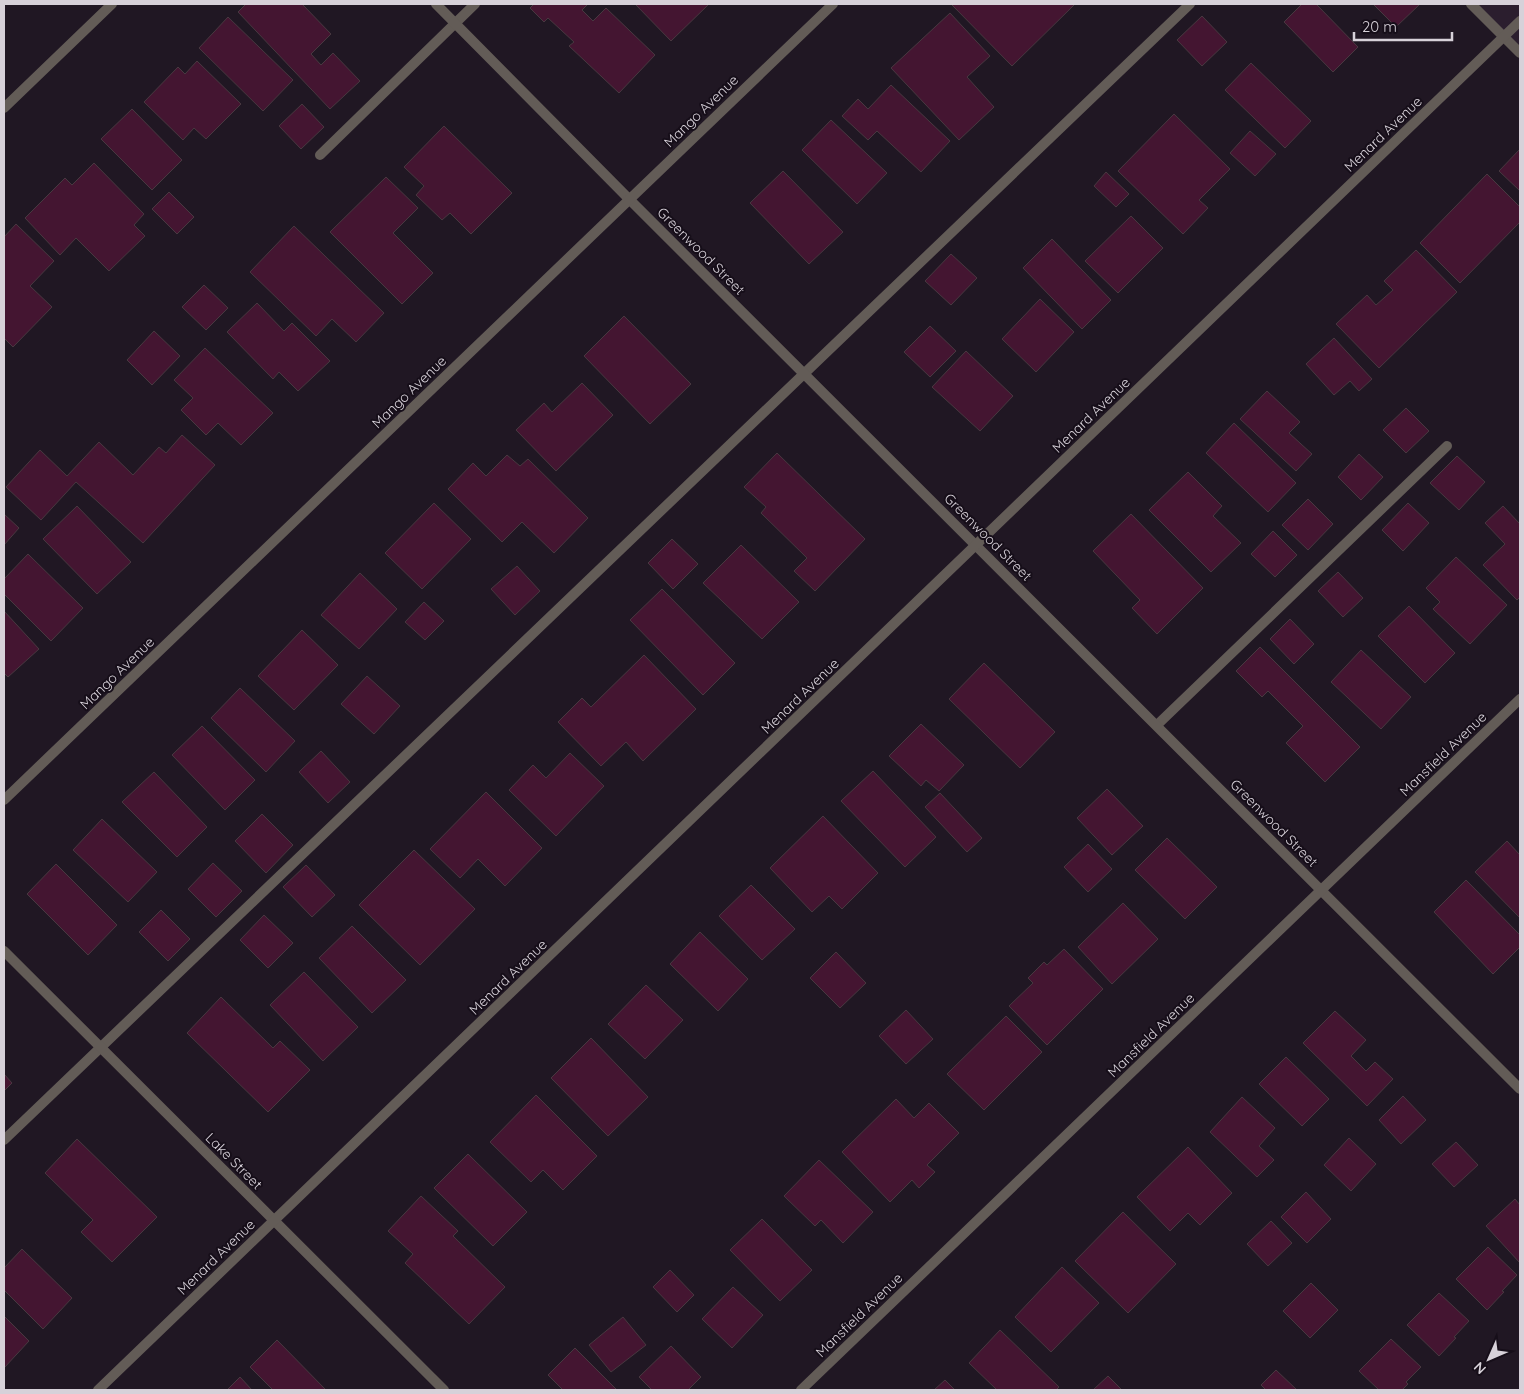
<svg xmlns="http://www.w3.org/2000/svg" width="1524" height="1394" viewBox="0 0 1524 1394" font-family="Quicksand,sans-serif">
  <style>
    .built { fill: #2b1e2e }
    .building { fill: #441531; stroke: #483840 }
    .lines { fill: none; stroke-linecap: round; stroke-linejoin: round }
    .lane { stroke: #635c57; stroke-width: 10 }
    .street { stroke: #635c57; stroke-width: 10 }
    .labels { text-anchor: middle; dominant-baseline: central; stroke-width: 4; stroke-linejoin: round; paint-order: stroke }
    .street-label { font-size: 14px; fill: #d7d1d9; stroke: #160e19 }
  </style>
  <rect width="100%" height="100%" fill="#201723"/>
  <!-- built -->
  <polygon class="built" points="1470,4 1520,4 1520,54"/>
  <!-- building -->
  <g class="building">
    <polygon points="246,4 302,4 331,34 311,54 321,65 333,53 360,81 330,109 238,12"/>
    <polygon points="534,4 588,4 582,10 593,21 606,8 655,55 619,93 569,46 574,42 548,18 544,22 530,8"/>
    <polygon points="635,4 709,4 671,41"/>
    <polygon points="954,4 1073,4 1074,5 1012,66 952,5"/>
    <polygon points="1302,4 1316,4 1358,47 1333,72 1284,22"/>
    <polygon points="1373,4 1420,4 1396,27"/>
    <polygon points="950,13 990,56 967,77 994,107 959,140 891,68"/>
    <polygon points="1202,16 1227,42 1202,66 1177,40"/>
    <polygon points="228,17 293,80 263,111 199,48"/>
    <polygon points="197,61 241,104 206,139 194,128 183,140 144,102 178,67 185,74"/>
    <polygon points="1251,63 1311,121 1285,148 1225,90"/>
    <polygon points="891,85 950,141 921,172 877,131 868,140 842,116 858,99 868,109"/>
    <polygon points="302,104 324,127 301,149 279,126"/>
    <polygon points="132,109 182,160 152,190 101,139"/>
    <polygon points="1174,114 1230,169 1199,200 1208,208 1183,234 1118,171"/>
    <polygon points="831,120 887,173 857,204 802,150"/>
    <polygon points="444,126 512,193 471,234 450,213 442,220 416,195 424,186 404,167"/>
    <polygon points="1250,131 1276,154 1255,176 1230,153"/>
    <polygon points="1520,149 1520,191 1499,171"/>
    <polygon points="94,163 144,214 134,225 145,236 109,271 76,238 60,255 25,218 65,178 72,185"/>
    <polygon points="783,171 843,232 809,264 750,203"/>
    <polygon points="1106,172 1129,194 1116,207 1094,186"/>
    <polygon points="1487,174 1520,207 1520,222 1460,283 1420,243"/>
    <polygon points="386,177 418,208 393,233 433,273 402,304 330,232"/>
    <polygon points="169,192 194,217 177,234 152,209"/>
    <polygon points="1131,216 1163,248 1118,293 1085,261"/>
    <polygon points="16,224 54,261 30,286 52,307 13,347 4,338 4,237"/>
    <polygon points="294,226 384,313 356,342 332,319 316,336 250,272"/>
    <polygon points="1052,239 1111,300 1082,329 1023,268"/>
    <polygon points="1416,250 1457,292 1379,368 1336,324 1367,295 1376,305 1393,290 1384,281"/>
    <polygon points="951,254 977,278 951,305 925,281"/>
    <polygon points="204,285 228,308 206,330 182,307"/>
    <polygon points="1040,299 1074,332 1036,372 1002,339"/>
    <polygon points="257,303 284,331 292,323 330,361 298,391 279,372 273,379 227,332"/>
    <polygon points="624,316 691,384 650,424 584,356"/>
    <polygon points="930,326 956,351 930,377 904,352"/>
    <polygon points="154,331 180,356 152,385 127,360"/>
    <polygon points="1334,338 1372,379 1359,391 1350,381 1334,395 1306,364"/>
    <polygon points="205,348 273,413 241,445 218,423 206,435 181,410 193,398 174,380"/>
    <polygon points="966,351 1013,396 980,431 932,387"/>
    <polygon points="582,383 613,415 556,471 516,430 544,403 552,412"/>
    <polygon points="1267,391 1300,422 1289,433 1312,454 1296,471 1240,419"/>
    <polygon points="1406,408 1429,431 1406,453 1383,430"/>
    <polygon points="1234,423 1296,483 1268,512 1206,453"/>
    <polygon points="182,435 215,465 143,543 76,482 41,520 6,487 40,450 67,476 99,442 133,475 159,447 166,453"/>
    <polygon points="777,453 865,539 815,591 794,571 807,558 761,513 766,507 744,487"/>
    <polygon points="1359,454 1383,477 1361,500 1338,477"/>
    <polygon points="507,455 520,466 528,459 588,518 554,553 522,522 502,542 448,489 473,463 486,476"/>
    <polygon points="1457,456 1485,482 1459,510 1430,483"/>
    <polygon points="1188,472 1222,506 1213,516 1241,543 1211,572 1149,510"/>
    <polygon points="1308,499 1333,524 1308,550 1282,525"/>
    <polygon points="434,503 471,539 422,589 385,553"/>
    <polygon points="1408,503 1429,523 1403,551 1382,530"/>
    <polygon points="77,506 131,562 97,594 43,539"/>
    <polygon points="1503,506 1520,524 1520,597 1517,600 1483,565 1505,544 1485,523"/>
    <polygon points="4,514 19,528 4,545"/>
    <polygon points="1131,514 1203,588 1157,634 1132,608 1140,600 1093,551"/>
    <polygon points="1273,531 1297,555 1275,577 1251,554"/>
    <polygon points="672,539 698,564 673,589 648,563"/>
    <polygon points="741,545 799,602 762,639 703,583"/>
    <polygon points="28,554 83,608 51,641 4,594 4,579"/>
    <polygon points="1456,557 1507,605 1470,644 1433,609 1440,602 1426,588"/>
    <polygon points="517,566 540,591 515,615 491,589"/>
    <polygon points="1338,572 1363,598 1343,617 1318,591"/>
    <polygon points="360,573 397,609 359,649 321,615"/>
    <polygon points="662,589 735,663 703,695 630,620"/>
    <polygon points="424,602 444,621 425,640 405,622"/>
    <polygon points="1409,606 1455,653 1425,683 1378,636"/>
    <polygon points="4,611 39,649 8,677 4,673"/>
    <polygon points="1290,619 1314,644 1294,664 1270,639"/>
    <polygon points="302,630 338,665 294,710 258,676"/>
    <polygon points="1260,647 1360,747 1325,782 1286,743 1303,726 1268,691 1262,697 1236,671"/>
    <polygon points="1361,650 1411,697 1381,729 1331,682"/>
    <polygon points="644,655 696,709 643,761 626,742 601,766 558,722 582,698 591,707"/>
    <polygon points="984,663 1055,732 1020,768 949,699"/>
    <polygon points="367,676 400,706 374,734 341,704"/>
    <polygon points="240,688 295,741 266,772 211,718"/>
    <polygon points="921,724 964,765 939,791 926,780 921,786 889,756"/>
    <polygon points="202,726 255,780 225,810 172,755"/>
    <polygon points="321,751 350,782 328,803 299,772"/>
    <polygon points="570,753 604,786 556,836 509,790 533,765 546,778"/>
    <polygon points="873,771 936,837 905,867 841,801"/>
    <polygon points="154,772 207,827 177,857 122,802"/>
    <polygon points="1107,789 1143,826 1112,855 1077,818"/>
    <polygon points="486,792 542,848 505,886 478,859 460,878 430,849"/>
    <polygon points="940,793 982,838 967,852 925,807"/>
    <polygon points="262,814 293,845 266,873 235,841"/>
    <polygon points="823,816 878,873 842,909 829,896 812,912 770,868"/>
    <polygon points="102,819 157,872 128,902 73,850"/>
    <polygon points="1167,838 1217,887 1185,919 1135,870"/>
    <polygon points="1507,841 1520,855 1520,918 1475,872"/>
    <polygon points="1088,844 1112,869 1088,892 1064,867"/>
    <polygon points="414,850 475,909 420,965 359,905"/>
    <polygon points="213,863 242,891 216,917 188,889"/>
    <polygon points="56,864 117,925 88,955 27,894"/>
    <polygon points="306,865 335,895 312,917 283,887"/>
    <polygon points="1466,880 1520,935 1520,947 1493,974 1434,912"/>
    <polygon points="751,885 795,929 762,960 719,916"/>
    <polygon points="1123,903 1158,939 1112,984 1078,947"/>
    <polygon points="161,910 190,939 168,961 139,932"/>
    <polygon points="264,915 293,943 268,968 240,940"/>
    <polygon points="352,926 406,980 372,1013 319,958"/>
    <polygon points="700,932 748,979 718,1011 670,964"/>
    <polygon points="1064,949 1103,989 1047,1045 1009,1006 1033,983 1028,978 1044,962 1047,965"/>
    <polygon points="836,952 866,983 840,1008 810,978"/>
    <polygon points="304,972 358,1027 323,1061 270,1005"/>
    <polygon points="646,985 683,1020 645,1059 608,1024"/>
    <polygon points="221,997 273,1048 280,1041 310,1070 268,1112 187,1033"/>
    <polygon points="906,1010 933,1039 906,1064 879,1036"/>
    <polygon points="1335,1011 1366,1040 1351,1056 1366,1071 1375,1062 1393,1079 1367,1106 1303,1043"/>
    <polygon points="1006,1016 1042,1052 984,1110 947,1074"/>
    <polygon points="591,1038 648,1097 608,1136 551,1078"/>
    <polygon points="1286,1057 1329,1099 1302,1126 1259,1084"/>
    <polygon points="4,1074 12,1083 4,1091"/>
    <polygon points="536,1095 597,1156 563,1190 543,1170 531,1182 490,1142"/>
    <polygon points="1403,1096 1426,1120 1401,1144 1379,1120"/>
    <polygon points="1242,1097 1275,1128 1259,1146 1274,1160 1257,1177 1210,1132"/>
    <polygon points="896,1099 914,1118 929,1103 959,1133 927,1165 935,1172 919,1188 912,1180 890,1202 842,1152"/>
    <polygon points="1349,1138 1376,1164 1351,1191 1324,1165"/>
    <polygon points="77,1139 157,1217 112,1262 81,1232 93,1220 45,1173"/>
    <polygon points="1456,1142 1478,1165 1454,1187 1432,1164"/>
    <polygon points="1188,1147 1232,1193 1200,1225 1188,1213 1170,1231 1137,1197"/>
    <polygon points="468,1154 527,1212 493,1246 434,1188"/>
    <polygon points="819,1160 873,1212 843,1243 821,1220 815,1226 784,1196"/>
    <polygon points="1306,1192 1331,1219 1307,1243 1281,1217"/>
    <polygon points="421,1196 458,1231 453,1236 505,1287 469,1324 405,1263 413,1254 388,1231"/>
    <polygon points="1515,1199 1520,1205 1520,1263 1486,1226"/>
    <polygon points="1123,1212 1176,1264 1128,1313 1075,1261"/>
    <polygon points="762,1219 812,1270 780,1301 730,1250"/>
    <polygon points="1271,1221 1292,1243 1268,1266 1247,1244"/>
    <polygon points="1488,1247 1517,1275 1502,1291 1504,1292 1487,1310 1456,1279"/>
    <polygon points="22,1249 72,1298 43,1329 4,1290 4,1268"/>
    <polygon points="1062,1267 1099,1303 1051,1352 1015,1317"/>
    <polygon points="670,1270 694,1295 677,1312 653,1287"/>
    <polygon points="1311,1283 1338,1310 1310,1338 1283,1311"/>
    <polygon points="733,1287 763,1315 732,1348 702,1319"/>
    <polygon points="1439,1293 1469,1321 1454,1337 1456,1338 1439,1356 1407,1325"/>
    <polygon points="4,1316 29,1341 4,1368"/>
    <polygon points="623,1317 646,1345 611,1372 589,1345"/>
    <polygon points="1000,1330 1059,1387 1056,1390 997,1390 969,1363"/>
    <polygon points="1391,1339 1421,1367 1406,1382 1408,1384 1402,1390 1379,1390 1359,1371"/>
    <polygon points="277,1340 326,1390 273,1390 250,1367"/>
    <polygon points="671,1346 701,1377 688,1390 652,1390 639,1377"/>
    <polygon points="575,1348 617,1390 563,1390 548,1375"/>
    <polygon points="1276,1370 1297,1390 1266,1390 1261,1385"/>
    <polygon points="1108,1376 1122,1390 1093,1390"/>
    <polygon points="240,1377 252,1390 227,1390"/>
    <polygon points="945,1380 955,1390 934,1390"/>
  </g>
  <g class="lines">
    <!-- lane -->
    <g class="lane">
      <polyline points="1471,4 1520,53"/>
      <polyline points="320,155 475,4"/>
      <polyline points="1157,725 1447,446"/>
      <polyline points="4,1140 1190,4"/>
    </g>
    <!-- street -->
    <g class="street">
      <polyline points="436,4 629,199 1520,1089"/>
      <polyline points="4,108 112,4"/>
      <polyline points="4,800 833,4"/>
      <polyline points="4,951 444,1390"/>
      <polyline points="98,1390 1520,21"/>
      <polyline points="801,1390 1520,699"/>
    </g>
  </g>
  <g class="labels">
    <!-- street labels -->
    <g class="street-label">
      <text transform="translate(701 111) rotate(-44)">Mango Avenue</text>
      <text transform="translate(1383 134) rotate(-44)">Menard Avenue</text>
      <text transform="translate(701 251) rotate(45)">Greenwood Street</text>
      <text transform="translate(409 392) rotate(-44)">Mango Avenue</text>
      <text transform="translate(1091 415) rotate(-44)">Menard Avenue</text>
      <text transform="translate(988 537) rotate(45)">Greenwood Street</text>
      <text transform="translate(117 673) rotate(-44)">Mango Avenue</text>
      <text transform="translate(800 696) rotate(-44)">Menard Avenue</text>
      <text transform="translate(1443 754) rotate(-44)">Mansfield Avenue</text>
      <text transform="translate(1274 823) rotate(45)">Greenwood Street</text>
      <text transform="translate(508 977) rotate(-44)">Menard Avenue</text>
      <text transform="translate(1151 1035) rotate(-44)">Mansfield Avenue</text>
      <text transform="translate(234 1161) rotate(45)">Lake Street</text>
      <text transform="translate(216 1257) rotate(-44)">Menard Avenue</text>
      <text transform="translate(859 1315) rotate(-44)">Mansfield Avenue</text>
    </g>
  </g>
  <!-- border -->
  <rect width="1524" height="1394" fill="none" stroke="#d7d1d9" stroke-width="10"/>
  <!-- north arrow -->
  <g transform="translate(1489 1359) rotate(225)" stroke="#160e19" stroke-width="4" paint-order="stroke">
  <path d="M0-4L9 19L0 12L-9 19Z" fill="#d7d1d9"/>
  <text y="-8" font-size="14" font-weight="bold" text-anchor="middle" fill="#d7d1d9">N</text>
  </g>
  <!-- scale -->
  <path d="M1354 32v8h98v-8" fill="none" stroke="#d7d1d9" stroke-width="2.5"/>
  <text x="1362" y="32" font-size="15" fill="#d7d1d9" stroke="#160e19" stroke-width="4" paint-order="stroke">20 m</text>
</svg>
